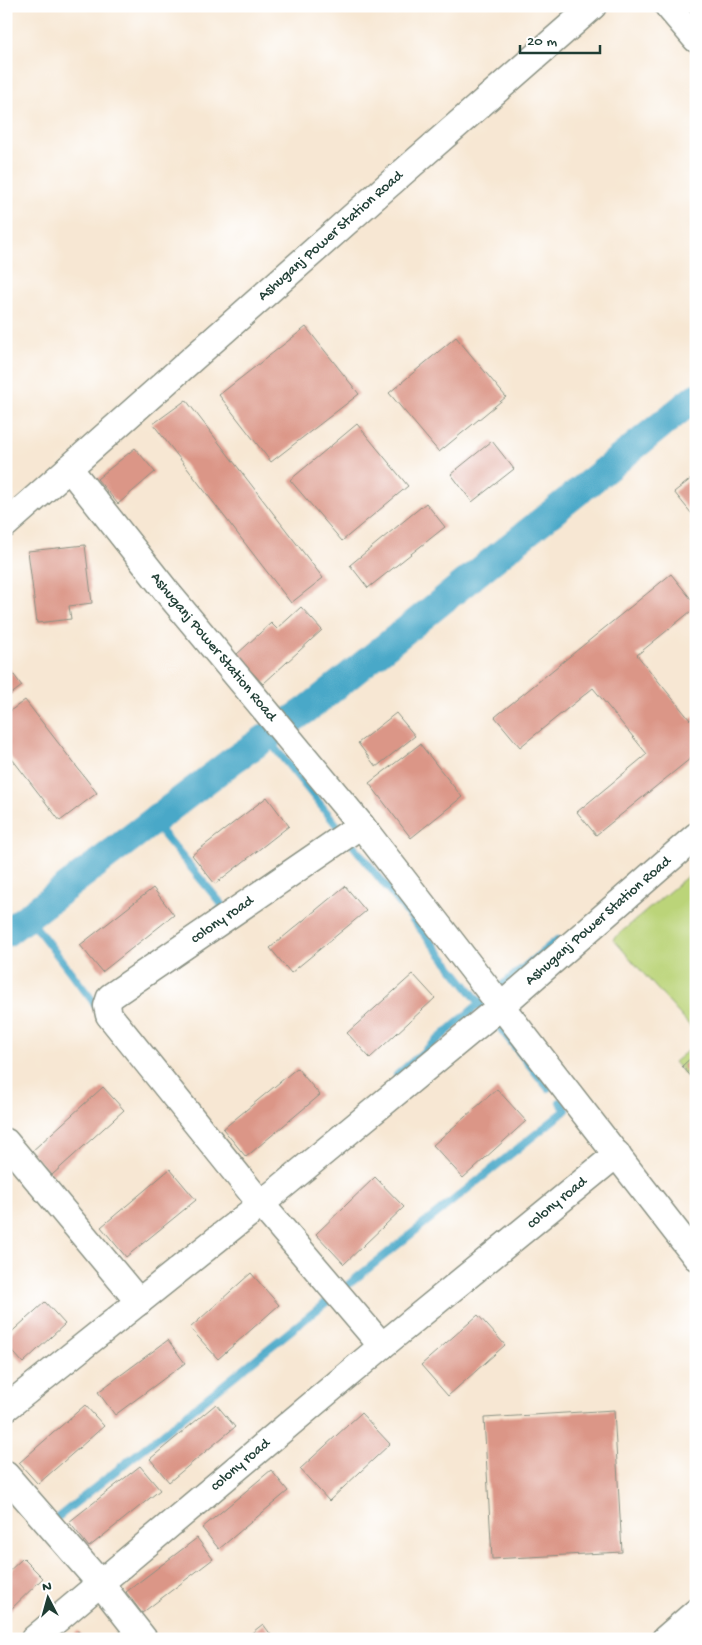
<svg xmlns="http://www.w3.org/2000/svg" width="702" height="1645" viewBox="0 0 702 1645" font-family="'Gochi Hand',sans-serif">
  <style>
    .green { fill: #bbd479; stroke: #6d8856 }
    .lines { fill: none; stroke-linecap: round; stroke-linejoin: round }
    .stream { stroke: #49a8c8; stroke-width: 8 }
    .canal { stroke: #49a8c8; stroke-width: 28 }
    .building { fill: #db9687 }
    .minor-casing { stroke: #8b9284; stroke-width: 29 }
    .minor { stroke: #fff; stroke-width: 26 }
    .labels { text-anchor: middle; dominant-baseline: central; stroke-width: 4.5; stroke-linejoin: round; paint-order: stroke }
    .street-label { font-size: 15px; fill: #1f3d34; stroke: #fff }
  </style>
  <rect width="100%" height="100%" fill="#fff"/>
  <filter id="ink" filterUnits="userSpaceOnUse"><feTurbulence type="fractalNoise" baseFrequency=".02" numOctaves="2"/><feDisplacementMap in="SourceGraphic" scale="10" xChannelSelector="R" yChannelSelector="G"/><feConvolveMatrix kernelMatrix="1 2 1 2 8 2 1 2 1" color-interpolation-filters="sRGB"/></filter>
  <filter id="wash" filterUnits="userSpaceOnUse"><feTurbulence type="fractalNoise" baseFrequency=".0096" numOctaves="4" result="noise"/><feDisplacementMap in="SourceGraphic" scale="20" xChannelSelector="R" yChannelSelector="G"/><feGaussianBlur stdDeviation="1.12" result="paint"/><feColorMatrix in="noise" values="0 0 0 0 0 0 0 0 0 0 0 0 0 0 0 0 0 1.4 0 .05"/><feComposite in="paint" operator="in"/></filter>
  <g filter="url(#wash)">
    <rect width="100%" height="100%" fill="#f7e7d3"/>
    <!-- green -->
    <g class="green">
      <polygon points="696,869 696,1033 613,939"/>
      <polygon points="692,1047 696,1051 696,1057 694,1055 682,1066 696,1082 696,1087 674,1062"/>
    </g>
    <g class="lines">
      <!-- stream -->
      <g class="stream">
        <polyline points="266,737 480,1003 484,1000"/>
        <polyline points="153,822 224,907 218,911"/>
        <polyline points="28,917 99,1009"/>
        <polyline points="495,991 557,940"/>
        <polyline points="397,1075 480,1003 548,1088"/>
        <polyline points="52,1522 566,1110 560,1102"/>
      </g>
      <!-- canal -->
      <polyline class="canal" points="6,933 232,761 309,708 696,397"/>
    </g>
    <g id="blocks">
      <!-- building -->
      <g class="building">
        <polygon points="306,327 359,394 271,462 219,395"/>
        <polygon points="456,337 506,397 439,452 389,393"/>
        <polygon points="186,400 323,578 291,603 153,424"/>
        <polygon points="357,424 408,486 342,541 290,480"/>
        <polygon points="492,441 514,469 472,502 451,474"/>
        <polygon points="135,448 155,472 118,504 97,479"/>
        <polygon points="696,475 696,519 674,492"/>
        <polygon points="426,503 445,527 368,588 350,565"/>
        <polygon points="85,545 92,603 69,606 71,619 37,623 28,551"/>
        <polygon points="671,574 696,605 696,607 637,655 690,720 696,715 696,754 596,835 577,812 647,754 593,688 520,747 495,717"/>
        <polygon points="301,607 322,630 263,684 236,655 271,623 277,629"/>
        <polygon points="6,664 22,686 6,698"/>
        <polygon points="25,700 97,793 60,821 6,751 6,714"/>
        <polygon points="396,713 415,736 376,767 358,743"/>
        <polygon points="420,744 462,797 411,838 369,783"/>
        <polygon points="267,797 289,826 215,884 192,855"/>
        <polygon points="345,886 366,911 291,973 270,948"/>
        <polygon points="153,888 174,915 102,972 80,945"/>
        <polygon points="413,974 435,998 370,1058 347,1033"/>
        <polygon points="694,1055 696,1057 696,1082 682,1066"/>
        <polygon points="297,1068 320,1095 246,1157 223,1129"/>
        <polygon points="103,1087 124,1110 52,1175 31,1152"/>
        <polygon points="497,1089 526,1121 463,1178 433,1145"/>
        <polygon points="170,1169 196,1200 126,1257 101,1227"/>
        <polygon points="375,1177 404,1207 344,1264 316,1234"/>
        <polygon points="251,1273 279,1305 218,1359 190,1328"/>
        <polygon points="45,1302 65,1324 23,1363 6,1344 6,1337"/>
        <polygon points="478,1315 505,1345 448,1396 421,1365"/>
        <polygon points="168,1340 185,1363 115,1415 98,1392"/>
        <polygon points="216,1404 235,1427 169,1482 150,1459"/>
        <polygon points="85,1405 104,1426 38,1484 19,1463"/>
        <polygon points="614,1410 622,1552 492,1559 484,1418"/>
        <polygon points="361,1413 390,1444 329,1501 300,1469"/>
        <polygon points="140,1466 160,1490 89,1547 69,1522"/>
        <polygon points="271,1470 288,1491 219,1549 202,1528"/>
        <polygon points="197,1538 213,1559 142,1613 126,1592"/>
        <polygon points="23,1558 43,1578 6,1614 6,1574"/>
        <polygon points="263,1624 274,1639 244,1639"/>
        <polygon points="78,1631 85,1639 70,1639"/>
      </g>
    </g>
  </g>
  <g filter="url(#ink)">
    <use href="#blocks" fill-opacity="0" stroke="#8b9284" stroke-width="1"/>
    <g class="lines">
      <!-- minor casing -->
      <g class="minor-casing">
        <g id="minor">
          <polyline points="668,6 696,39"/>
          <path id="s1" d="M 69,468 L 167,592 L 361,825"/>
          <path id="s2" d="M 6,524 L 385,188 L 593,6"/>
          <polyline points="6,1142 139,1302"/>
          <path id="s3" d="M 382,1346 L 261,1204 L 109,1015 L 107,1006 L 110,997 L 361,825 L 501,1006 L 696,836"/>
          <polyline points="6,1408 261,1204 501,1006 696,1257"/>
          <polyline points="6,1475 100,1583 144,1639"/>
          <path id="s4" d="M 34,1639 L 382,1346 L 617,1154"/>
          <polyline points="665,1639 696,1612"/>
        </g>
      </g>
      <!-- minor -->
      <use href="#minor" class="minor"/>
    </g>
  </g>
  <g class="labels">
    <!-- street labels -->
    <g class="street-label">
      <text stroke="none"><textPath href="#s2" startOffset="434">Ashuganj Power Station Road</textPath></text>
      <text stroke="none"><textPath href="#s1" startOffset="230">Ashuganj Power Station Road</textPath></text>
      <text stroke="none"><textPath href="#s3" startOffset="584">colony road</textPath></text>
      <text stroke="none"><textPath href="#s3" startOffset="1110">Ashuganj Power Station Road</textPath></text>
      <text stroke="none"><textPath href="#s4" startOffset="681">colony road</textPath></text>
      <text stroke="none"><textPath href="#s4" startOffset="270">colony road</textPath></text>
    </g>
  </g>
  <!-- margin -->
  <rect width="702" height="1645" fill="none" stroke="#fff" stroke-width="25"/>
  <!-- north arrow -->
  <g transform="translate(48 1598) rotate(354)" stroke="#ffffff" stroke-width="4" paint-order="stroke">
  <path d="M0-4L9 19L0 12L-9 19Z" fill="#1f3d34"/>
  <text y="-8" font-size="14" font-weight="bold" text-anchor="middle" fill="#1f3d34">N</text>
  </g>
  <!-- scale -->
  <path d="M520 45v8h80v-8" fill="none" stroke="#1f3d34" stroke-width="2.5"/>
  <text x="527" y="45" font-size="15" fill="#1f3d34" stroke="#ffffff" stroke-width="4" paint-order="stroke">20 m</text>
</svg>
